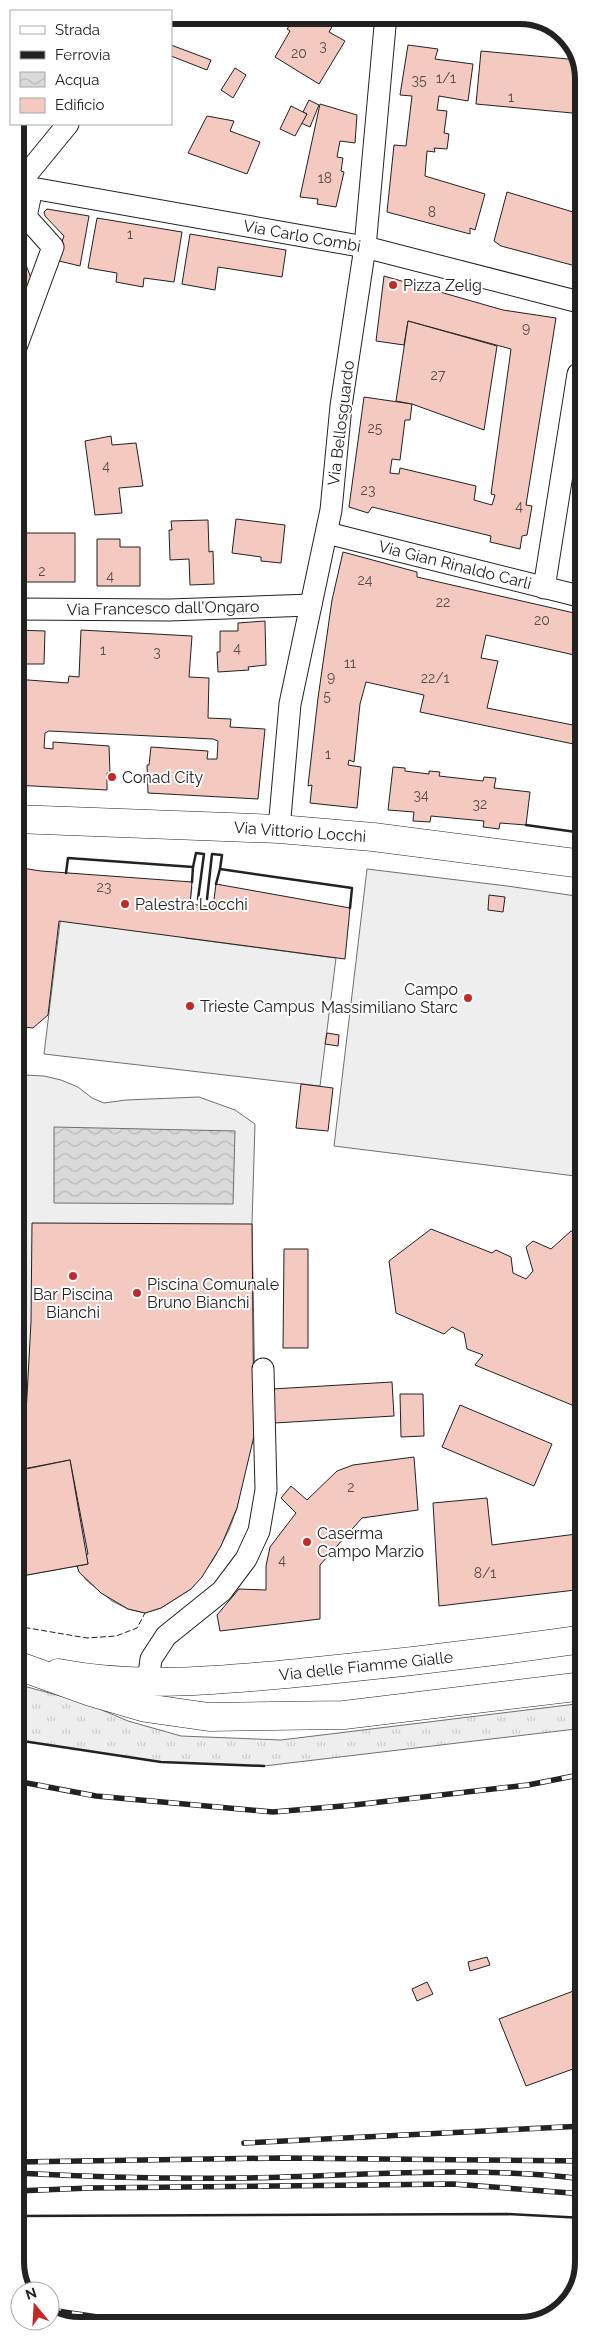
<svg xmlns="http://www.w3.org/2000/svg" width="599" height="2341" viewBox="0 0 599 2341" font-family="Raleway,sans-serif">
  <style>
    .grass { fill: url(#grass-tufts); stroke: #6f6f6f }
    .garden { fill: #eee; stroke: #6f6f6f }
    .water { fill: url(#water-waves); stroke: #6f6f6f }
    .building { fill: #f3c9c0; stroke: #222 }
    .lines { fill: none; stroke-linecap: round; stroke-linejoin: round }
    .minor-casing { stroke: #222; stroke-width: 23 }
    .secondary-casing { stroke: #222; stroke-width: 29 }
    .primary-casing { stroke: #222; stroke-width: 29 }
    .trunk-casing { stroke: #222; stroke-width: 29 }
    .minor { stroke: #fff; stroke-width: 21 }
    .secondary { stroke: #fff; stroke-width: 28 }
    .primary { stroke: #fff; stroke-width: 28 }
    .trunk { stroke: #fff; stroke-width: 28 }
    .rail-casing { stroke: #222; stroke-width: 5.5 }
    .rail { stroke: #fff; stroke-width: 4; stroke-dasharray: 11; stroke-linecap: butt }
    .fence { stroke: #222; stroke-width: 1; stroke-dasharray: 6 2.5; stroke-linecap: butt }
    .wall { stroke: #222; stroke-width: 2.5 }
    .poi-dot { fill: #c62828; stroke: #fff; stroke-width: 2 }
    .labels { text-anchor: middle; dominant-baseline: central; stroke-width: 4; stroke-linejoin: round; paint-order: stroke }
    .number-label { font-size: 14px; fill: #564c4a }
    .street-label { font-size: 16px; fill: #222; stroke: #fff }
    .poi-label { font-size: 16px; fill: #222; stroke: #fff; text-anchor: start }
    .rim { fill: none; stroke: #222; stroke-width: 6 }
  </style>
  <defs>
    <pattern id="grass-tufts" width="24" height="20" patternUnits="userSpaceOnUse" patternTransform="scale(1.25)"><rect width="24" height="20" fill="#eee"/><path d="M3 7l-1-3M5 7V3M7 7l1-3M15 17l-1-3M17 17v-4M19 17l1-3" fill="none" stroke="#ccc"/></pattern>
    <pattern id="water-waves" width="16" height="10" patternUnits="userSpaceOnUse" patternTransform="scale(1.25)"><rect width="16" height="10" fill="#d9d9d9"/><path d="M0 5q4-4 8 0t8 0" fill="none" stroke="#bababa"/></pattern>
  </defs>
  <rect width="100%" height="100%" fill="#fff"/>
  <!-- grass -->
  <g class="grass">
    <polygon points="16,1075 24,1075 19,1363 16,1366"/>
    <polygon points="16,1684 83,1702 128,1721 181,1736 281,1740 584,1703 584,1728 264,1766 161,1762 16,1740"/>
  </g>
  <!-- garden -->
  <g class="garden">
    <polygon points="367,869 507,886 583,897 583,1177 334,1146"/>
    <polygon points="66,873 192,887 185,938 336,958 320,1086 44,1054"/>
    <polygon points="24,1075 44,1076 61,1080 78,1087 92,1098 104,1103 126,1100 199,1097 235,1110 255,1124 252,1224 255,1397 237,1508 229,1530 213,1560 191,1589 161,1608 145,1613 128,1609 112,1601 86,1580 77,1566 16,1577 16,1366 19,1362"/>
  </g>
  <!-- water -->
  <polygon class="water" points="54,1127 235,1131 233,1204 54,1203"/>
  <!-- building -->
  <g class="building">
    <polygon points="292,15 320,15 333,25 329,32 345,41 319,84 275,57 290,31 287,29 292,22 288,20"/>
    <polygon points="171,45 211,60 207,70 171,56"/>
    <polygon points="408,45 438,49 435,59 473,64 468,101 439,96 437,110 447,111 444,133 449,134 447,149 434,148 435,152 427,151 425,176 485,194 475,230 470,228 470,234 387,212 394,145 406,146 412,96 400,95"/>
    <polygon points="481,51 579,60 583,67 583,114 476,104"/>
    <polygon points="235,68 246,75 233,98 221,90"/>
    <polygon points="309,100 319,105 310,127 301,123 307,114 303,112"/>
    <polygon points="320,104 357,115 355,143 340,141 337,157 343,158 341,171 344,172 336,207 317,204 318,199 300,197"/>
    <polygon points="291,106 307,114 295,136 280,129"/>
    <polygon points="207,116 234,121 230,131 260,142 247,174 188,153"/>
    <polygon points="507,192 583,215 583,268 501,246 494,241"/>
    <polygon points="47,209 89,216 80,266 55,260 64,236 45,216 44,212"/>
    <polygon points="97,218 182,232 174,282 144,278 143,287 116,282 117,273 88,268"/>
    <polygon points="190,234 286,250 282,277 218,267 215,290 182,284"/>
    <polygon points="15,235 35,289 15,296"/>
    <polygon points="384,276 503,310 556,318 526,505 532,506 527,535 522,536 520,549 490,542 491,536 372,507 368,513 349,507 364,397 412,404 410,420 405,420 400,460 392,459 390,473 399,474 400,468 476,486 474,500 492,505 495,495 491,494 511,349 408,321 404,345 376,341"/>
    <polygon points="408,321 497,346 484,430 412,404 396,401"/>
    <polygon points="111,436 112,445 136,443 143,486 119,488 122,513 95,515 85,441"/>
    <polygon points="15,515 24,516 24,525 15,524"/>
    <polygon points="236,519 285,525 281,563 261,561 261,557 232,553"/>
    <polygon points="208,520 209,552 213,551 214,584 190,585 189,559 170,560 169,530 172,530 171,521"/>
    <rect x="15" y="533" width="60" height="49"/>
    <polygon points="97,539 120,539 120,547 140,547 140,586 97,586"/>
    <polygon points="343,552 417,572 417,577 583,615 583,657 486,635 481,658 498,661 487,708 583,727 583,746 420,712 424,695 366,682 360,704 354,762 349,760 348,765 361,767 357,808 310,803 312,785 308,786 318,698 332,600"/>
    <polygon points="265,621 266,665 248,667 249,670 218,672 217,652 220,652 220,631 238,631 238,623"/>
    <polygon points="15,630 45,631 44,664 15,664"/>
    <polygon points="81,630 192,636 189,677 209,678 208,718 231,719 230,727 265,729 258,799 148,793 147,765 149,765 151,747 208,751 207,759 217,759 218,741 213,739 49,731 45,733 44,748 53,749 53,742 109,746 110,773 107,773 107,790 15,785 15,679 68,683 69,676 79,677"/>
    <polygon points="393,767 405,768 405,771 429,774 429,771 440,772 439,776 483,781 484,777 496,778 494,788 530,792 526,825 500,823 499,829 483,827 484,821 431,816 430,822 413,821 414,812 388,810"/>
    <polygon points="15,867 41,871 192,882 190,904 213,907 216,884 350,908 345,959 59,921 48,1015 33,1028 16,1026 15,974 19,965 15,964"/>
    <polygon points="489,895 505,897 503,912 488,910"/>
    <polygon points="580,907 583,907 583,921 578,921"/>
    <polygon points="327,1033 339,1035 338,1046 325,1044"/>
    <polygon points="301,1084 333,1088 328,1131 296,1128"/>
    <polygon points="32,1223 252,1224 254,1436 237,1508 221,1546 202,1577 191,1589 161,1608 145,1613 128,1609 101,1593 79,1572 77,1566 88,1564 86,1555 88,1554 70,1460 23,1469 31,1322"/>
    <polygon points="431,1229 492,1253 496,1250 511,1257 513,1273 526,1279 533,1271 526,1247 533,1241 551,1249 571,1231 583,1236 584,1410 475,1365 483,1355 467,1349 464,1333 452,1327 444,1334 396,1313 389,1261"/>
    <polygon points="284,1249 308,1249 308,1348 283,1348"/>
    <polygon points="392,1382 394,1416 274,1423 272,1389"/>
    <polygon points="400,1394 423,1394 424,1436 401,1437"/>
    <polygon points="460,1405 552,1444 534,1486 442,1447"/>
    <polygon points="414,1457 418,1510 362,1518 320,1565 320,1619 220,1631 217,1615 239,1589 266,1590 266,1566 270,1547 296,1513 281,1498 291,1486 307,1500 337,1471 353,1465"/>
    <polygon points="70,1460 88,1564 16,1577 16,1471"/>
    <polygon points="487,1498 492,1545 584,1533 584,1589 439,1606 433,1503"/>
    <polygon points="487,1957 490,1965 470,1971 468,1962"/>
    <polygon points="427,1982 433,1994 417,2001 412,1989"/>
    <polygon points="584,1987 584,2065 526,2086 499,2019"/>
  </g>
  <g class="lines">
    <!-- minor casing -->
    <g class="minor-casing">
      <g id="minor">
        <polyline points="15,185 365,247 583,303"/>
        <polyline points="18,185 68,124"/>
        <polyline points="15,350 53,247 26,217 32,188"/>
        <polyline points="327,533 583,597"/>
        <polyline points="544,588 578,374"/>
        <polyline points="15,609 169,610 311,605"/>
        <polyline points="279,829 290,704 331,510 341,406 365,247 386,15"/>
        <polyline points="148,1682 151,1659 166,1636 222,1591 246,1559 259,1531 266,1490 263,1369"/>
      </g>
    </g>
    <!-- secondary casing -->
    <g class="secondary-casing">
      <polyline id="secondary" points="15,819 279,829 373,837 583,864"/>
    </g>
    <!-- primary casing -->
    <g class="primary-casing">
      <path id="primary" d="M 58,1673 C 141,1689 225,1680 308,1672 C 400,1663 492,1652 584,1639"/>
    </g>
    <!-- trunk casing -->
    <g class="trunk-casing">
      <polyline id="trunk" points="16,1665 91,1692 146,1708 209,1717 344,1715 584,1686"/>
    </g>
    <!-- minor -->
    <use href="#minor" class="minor"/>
    <!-- secondary -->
    <use href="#secondary" class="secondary"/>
    <!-- primary -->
    <use href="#primary" class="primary"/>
    <!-- trunk -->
    <use href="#trunk" class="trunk"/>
    <!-- rail casing -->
    <g class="rail-casing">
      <g id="rail">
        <polyline points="16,1781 96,1796 273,1812 354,1805 528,1785 584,1774"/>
        <polyline points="244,2143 584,2126"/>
        <polyline points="16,2162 279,2158 584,2161"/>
        <path d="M 16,2173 C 92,2177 168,2179 243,2178 C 356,2176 471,2165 584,2179"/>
        <polyline points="16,2191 90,2188 453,2184 584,2194"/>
        <polyline points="50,2310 159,2326"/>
      </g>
    </g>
    <!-- rail -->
    <use href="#rail" class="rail"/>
    <!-- fence -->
    <polyline class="fence" points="16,1626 87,1638 116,1636 137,1628 145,1613"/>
    <!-- wall -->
    <g class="wall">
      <polyline points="526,825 583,833"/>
      <polyline points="193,867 196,853 204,854 198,899"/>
      <polyline points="66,873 68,858 193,867 192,882"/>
      <polyline points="216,884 220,869 352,888 350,908"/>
      <polyline points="207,899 212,854 222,855 220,869"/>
      <polyline points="16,1740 161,1762 264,1766"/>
      <polyline points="16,2216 507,2214 584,2218"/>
    </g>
  </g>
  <!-- markers -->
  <g class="poi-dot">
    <circle cx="393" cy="285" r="5"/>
    <circle cx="112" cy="777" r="5"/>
    <circle cx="125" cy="904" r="5"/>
    <circle cx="468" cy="998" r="5"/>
    <circle cx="190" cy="1006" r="5"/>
    <circle cx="73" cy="1276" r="5"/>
    <circle cx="137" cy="1293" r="5"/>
    <circle cx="307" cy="1542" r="5"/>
  </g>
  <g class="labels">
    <!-- number labels -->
    <g class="number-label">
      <text x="323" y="46">3</text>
      <text x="299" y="53">20</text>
      <text x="446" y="78">1/1</text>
      <text x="419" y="80">35</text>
      <text x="511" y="97">1</text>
      <text x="325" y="178">18</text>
      <text x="432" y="212">8</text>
      <text x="130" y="234">1</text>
      <text x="526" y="328">9</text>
      <text x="438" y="375">27</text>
      <text x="375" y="428">25</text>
      <text x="106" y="466">4</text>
      <text x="368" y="490">23</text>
      <text x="519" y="506">4</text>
      <text x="42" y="571">2</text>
      <text x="110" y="576">4</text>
      <text x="365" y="580">24</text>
      <text x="443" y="602">22</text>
      <text x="542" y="620">20</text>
      <text x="237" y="648">4</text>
      <text x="103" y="650">1</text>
      <text x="157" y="652">3</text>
      <text x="350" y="663">11</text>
      <text x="331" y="677">9</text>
      <text x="435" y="678">22/1</text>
      <text x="327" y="696">5</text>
      <text x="328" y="754">1</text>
      <text x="421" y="795">34</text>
      <text x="480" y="804">32</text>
      <text x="104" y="887">23</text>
      <text x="351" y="1487">2</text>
      <text x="282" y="1560">4</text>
      <text x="485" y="1573">8/1</text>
    </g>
    <!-- street labels -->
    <g class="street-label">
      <text transform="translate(302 236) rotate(10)">Via Carlo Combi</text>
      <text transform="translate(341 423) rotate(-83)">Via Bellosguardo</text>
      <text transform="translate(455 565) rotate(14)">Via Gian Rinaldo Carli</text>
      <text transform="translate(163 608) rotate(-1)">Via Francesco dall'Ongaro</text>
      <text transform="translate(300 832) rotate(4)">Via Vittorio Locchi</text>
      <text transform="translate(366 1666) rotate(-6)">Via delle Fiamme Gialle</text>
    </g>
    <!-- poi labels -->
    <g class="poi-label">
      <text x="403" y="285">Pizza Zelig</text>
      <text x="122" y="777">Conad City</text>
      <text x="135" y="904">Palestra Locchi</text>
      <text x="458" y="989" text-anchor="end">Campo<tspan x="458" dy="18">Massimiliano Starc</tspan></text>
      <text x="200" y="1006">Trieste Campus</text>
      <text x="147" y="1284">Piscina Comunale<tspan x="147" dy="18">Bruno Bianchi</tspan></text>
      <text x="73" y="1294" text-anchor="middle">Bar Piscina<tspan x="73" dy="18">Bianchi</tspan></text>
      <text x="317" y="1533">Caserma<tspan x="317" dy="18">Campo Marzio</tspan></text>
    </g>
  </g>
  <!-- crop -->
  <path d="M0 0H599V2341H0ZM79 24H520A55 55 0 0 1 575 79V2262A55 55 0 0 1 520 2317H79A55 55 0 0 1 24 2262V79A55 55 0 0 1 79 24Z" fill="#fff" fill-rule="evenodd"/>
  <path class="rim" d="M79 24H520A55 55 0 0 1 575 79V2262A55 55 0 0 1 520 2317H79A55 55 0 0 1 24 2262V79A55 55 0 0 1 79 24Z"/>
  <!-- legend -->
  <rect x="10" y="10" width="162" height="115" fill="#ffffff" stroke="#a7a7a7"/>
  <rect x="20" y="26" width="25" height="8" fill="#ffffff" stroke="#a7a7a7"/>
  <text x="55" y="35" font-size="15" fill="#222222">Strada</text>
  <rect x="20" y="51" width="25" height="8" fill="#222222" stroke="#a7a7a7"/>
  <text x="55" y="60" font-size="15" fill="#222222">Ferrovia</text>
  <rect x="20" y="72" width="25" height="15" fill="url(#water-waves)" stroke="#a7a7a7"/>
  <text x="55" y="85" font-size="15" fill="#222222">Acqua</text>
  <rect x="20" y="98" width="25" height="15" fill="#f3c9c0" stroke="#a7a7a7"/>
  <text x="55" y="110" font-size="15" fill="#222222">Edificio</text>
  <!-- north arrow -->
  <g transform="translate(35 2306) rotate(342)"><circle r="24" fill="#ffffff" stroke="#a7a7a7"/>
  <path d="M0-4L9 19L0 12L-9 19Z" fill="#c62828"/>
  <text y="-8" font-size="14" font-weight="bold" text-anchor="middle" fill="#222222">N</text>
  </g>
</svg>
